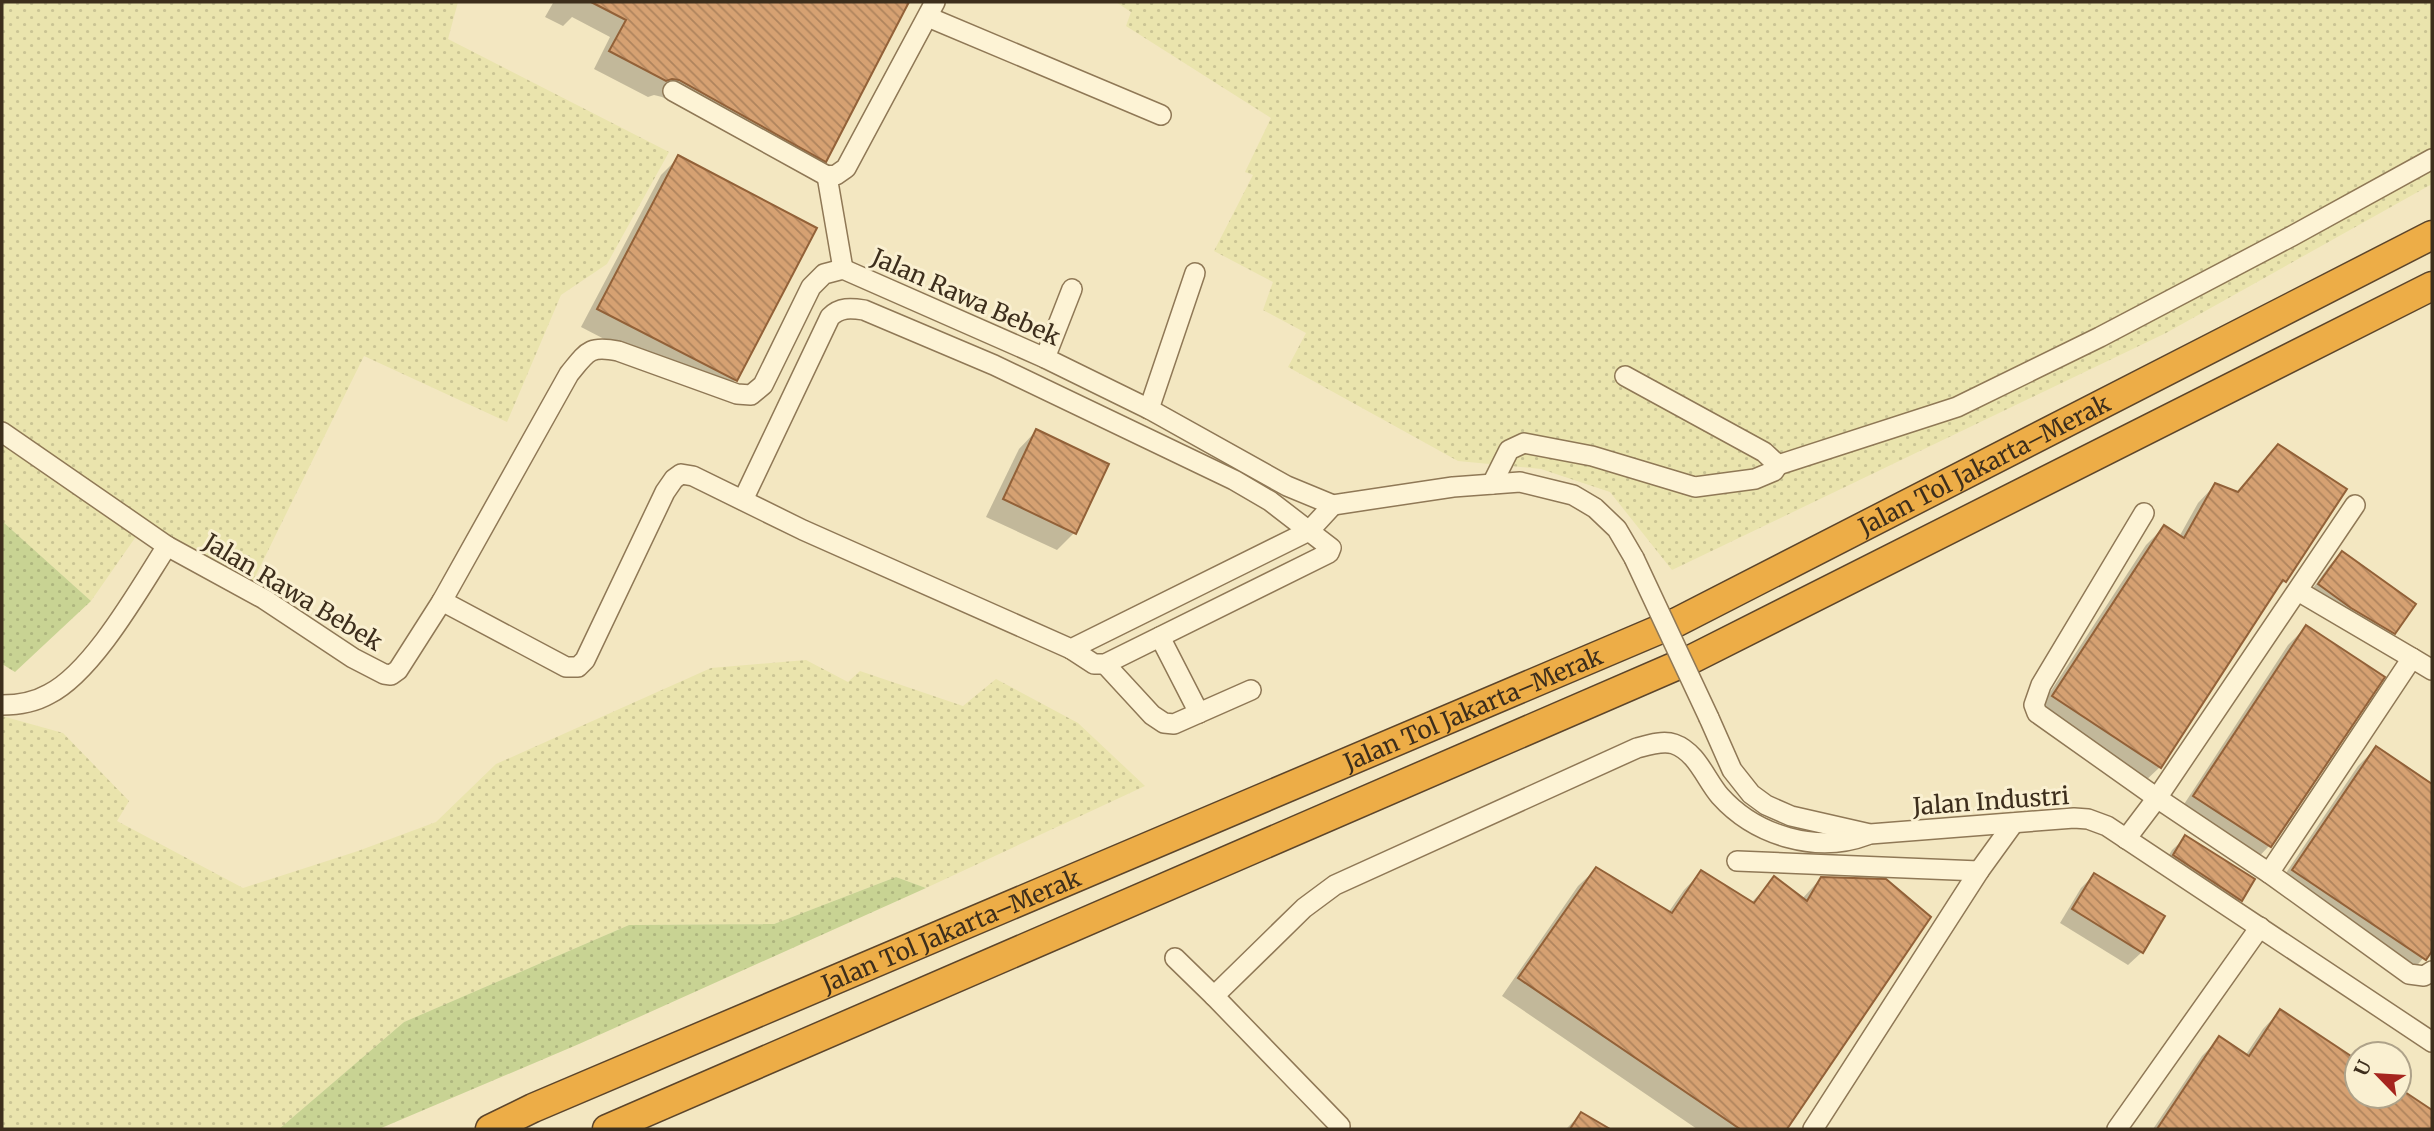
<svg xmlns="http://www.w3.org/2000/svg" width="2434" height="1131" viewBox="0 0 2434 1131" font-family="Merriweather,serif">
  <style>
    .farmland { fill: url(#farmland-dots) }
    .grass { fill: url(#grass-dots) }
    .shadow { fill: #0003 }
    .building { fill: url(#building-back-hatch); stroke: #926138; stroke-width: 2 }
    .lines { fill: none; stroke-linecap: round; stroke-linejoin: round }
    .minor-casing { stroke: #8f7856; stroke-width: 22 }
    .highway-casing { stroke: #5c452b; stroke-width: 31 }
    .minor { stroke: #fdf3d5; stroke-width: 19 }
    .highway { stroke: #edad47; stroke-width: 28 }
    .minor-bridge-casing { stroke: #8f7856; stroke-width: 22; stroke-linecap: butt }
    .minor-bridge { stroke: #fdf3d5; stroke-width: 19 }
    .labels { text-anchor: middle; dominant-baseline: central; stroke-width: 6; stroke-linejoin: round; paint-order: stroke }
    .street-label { font-size: 24px; fill: #3d2e1c; stroke: #faf0d1 }
  </style>
  <defs>
    <pattern id="farmland-dots" width="8" height="8" patternUnits="userSpaceOnUse" patternTransform="scale(1.75)"><rect width="8" height="8" fill="#eae4ad"/><path d="M2 2h.1M6 6h.1" fill="none" stroke="#cac494" stroke-width="1.8" stroke-linecap="round"/></pattern>
    <pattern id="grass-dots" width="8" height="8" patternUnits="userSpaceOnUse" patternTransform="scale(1.75)"><rect width="8" height="8" fill="#c8d393"/><path d="M2 2h.1M6 6h.1" fill="none" stroke="#adb57e" stroke-width="1.8" stroke-linecap="round"/></pattern>
    <pattern id="building-back-hatch" width="6" height="6" patternUnits="userSpaceOnUse" patternTransform="scale(1.75)"><rect width="6" height="6" fill="#d6a172"/><path d="M-1 5l2 2M0 0l6 6M5-1l2 2" fill="none" stroke="#af845d"/></pattern>
  </defs>
  <rect width="100%" height="100%" fill="#f3e7c1"/>
  <!-- farmland -->
  <g class="farmland">
    <polygon points="2,2 458,2 448,39 669,152 607,264 561,295 507,422 364,356 251,585 144,525 91,601 2,521"/>
    <polygon points="1116,2 2432,2 2432,184 2166,333 1672,570 1610,492 1541,469 1458,461 1288,367 1306,333 1263,310 1273,282 1214,251 1253,175 1245,172 1271,118 1126,26 1131,12"/>
    <polygon points="806,660 848,682 860,671 963,706 996,679 1078,723 1145,786 926,888 896,877 774,924 629,925 404,1022 279,1129 2,1129 2,946 4,943 2,942 2,716 63,733 129,801 117,821 243,888 358,851 436,822 496,764 711,668"/>
  </g>
  <!-- grass -->
  <g class="grass">
    <polygon points="2,521 91,601 15,672 2,664"/>
    <polygon points="896,877 926,888 579,1044 379,1129 279,1129 404,1022 629,925 774,924"/>
  </g>
  <!-- shadow -->
  <g class="shadow">
    <polygon points="550,2 907,2 825,161 808,177 662,97 654,95 648,97 594,69 610,37 572,17 563,26 545,17 553,3"/>
    <polygon points="679,157 735,380 718,398 581,327 661,175"/>
    <polygon points="1036,431 1074,533 1057,550 986,517 1019,449"/>
    <polygon points="2278,446 2285,581 2272,593 2160,767 2142,784 2036,714 2146,545 2164,527 2179,537 2198,503 2215,485 2236,493"/>
    <polygon points="2342,553 2394,633 2381,646 2306,598 2329,566"/>
    <polygon points="2306,627 2382,678 2269,846 2252,864 2177,815 2288,645"/>
    <polygon points="2376,748 2432,786 2432,948 2407,977 2276,888 2358,766"/>
    <polygon points="2186,837 2240,900 2227,913 2161,869 2172,850"/>
    <polygon points="1596,869 1668,913 1684,890 1701,872 1751,903 1774,879 1802,899 1821,878 1929,918 1785,1129 1697,1129 1502,996 1578,886"/>
    <polygon points="2094,875 2142,952 2128,965 2060,923 2081,888"/>
    <polygon points="2280,1011 2357,1062 2357,1096 2399,1096 2399,1090 2432,1113 2432,1129 2153,1129 2202,1056 2219,1039 2245,1056 2263,1029"/>
    <polygon points="1581,1114 1606,1129 1566,1129"/>
  </g>
  <!-- building -->
  <g class="building">
    <polygon points="591,2 909,2 826,162 679,80 672,79 666,81 609,51 626,20"/>
    <polygon points="678,155 817,228 737,381 597,309"/>
    <polygon points="1036,429 1109,464 1076,534 1003,499"/>
    <polygon points="2278,444 2347,489 2286,582 2283,580 2161,768 2052,696 2164,525 2184,538 2215,483 2238,492"/>
    <polygon points="2342,551 2416,604 2395,634 2351,608 2318,584"/>
    <polygon points="2306,625 2385,677 2271,847 2193,796"/>
    <polygon points="2376,746 2432,784 2432,951 2426,960 2292,870"/>
    <polygon points="2185,835 2255,879 2242,901 2173,855"/>
    <polygon points="1596,867 1672,913 1701,870 1754,903 1774,876 1807,901 1821,877 1886,879 1931,917 1787,1129 1740,1129 1518,978"/>
    <polygon points="2094,873 2165,916 2143,953 2072,909"/>
    <polygon points="2280,1009 2357,1060 2357,1096 2399,1096 2399,1088 2432,1110 2432,1129 2157,1129 2219,1036 2249,1056"/>
    <polygon points="1581,1112 1610,1129 1570,1129"/>
  </g>
  <g class="lines">
    <!-- minor casing -->
    <g class="minor-casing">
      <g id="minor">
        <polyline points="928,17 1161,115"/>
        <polyline points="673,91 827,176"/>
        <polyline points="843,269 827,176 836,175 846,168 935,2"/>
        <polyline points="1045,358 1072,289"/>
        <polyline points="1149,409 1195,273"/>
        <path d="M 2,432 L 167,546 L 264,599 L 353,658 L 384,674 L 391,675 L 398,670 L 442,601 L 569,374 C 587,352 589,345 618,351 L 737,394 L 751,395 L 763,385 L 811,287 L 824,274 L 843,269 L 1045,358 L 1149,409 L 1287,486 L 1333,505 L 1453,487 L 1520,482 L 1573,495 L 1595,508 L 1617,529 L 1634,558"/>
        <polyline points="1778,465 1957,407 2100,337 2292,236 2432,159"/>
        <polyline points="1492,484 1509,450 1524,443 1592,456 1695,487 1755,479 1774,471 1778,465 1764,452 1625,376"/>
        <path d="M 743,500 L 830,317 C 840,307 851,308 864,310 L 994,365 L 1234,480 L 1270,501 L 1331,548 L 1329,553 L 1105,664 L 1094,664 L 1071,649"/>
        <polyline points="2144,513 2041,685 2034,705 2037,713 2157,798 2355,505"/>
        <polyline points="2298,591 2412,658"/>
        <polyline points="442,601 566,667 578,667 585,660 665,492 674,479 681,474 693,476 803,530 1071,649 1309,531 1333,505"/>
        <polyline points="1160,637 1199,713"/>
        <polyline points="1105,664 1152,715 1164,723 1174,724 1251,690"/>
        <path d="M 2,705 C 18,705 35,702 49,694 C 93,672 140,588 167,546"/>
        <polyline points="1709,718 1732,770 1751,794 1766,805 1791,816 1870,834 2074,818 2088,819 2107,826 2432,1042"/>
        <polyline points="2126,839 2157,798 2269,873 2409,974 2424,976 2432,971"/>
        <polyline points="1737,861 1979,871"/>
        <polyline points="2269,873 2412,658 2432,670"/>
        <polyline points="1175,958 1214,996 1340,1126"/>
        <path d="M 1214,996 L 1304,908 L 1335,885 L 1637,748 C 1648,745 1663,740 1674,744 C 1697,752 1706,780 1720,796 C 1756,836 1817,854 1867,835"/>
        <polyline points="1813,1129 1979,871 2013,824"/>
        <polyline points="2117,1129 2260,927"/>
      </g>
    </g>
    <!-- highway casing -->
    <g class="highway-casing">
      <g id="highway">
        <path id="s1" d="M 490,1129 L 533,1108 L 1677,622 L 2432,235"/>
        <polyline points="607,1129 1692,659 2432,286"/>
      </g>
    </g>
    <!-- minor -->
    <use href="#minor" class="minor"/>
    <!-- highway -->
    <use href="#highway" class="highway"/>
    <!-- minor-bridge casing -->
    <g class="minor-bridge-casing">
      <polyline id="minor-bridge" points="1634,558 1709,718"/>
    </g>
    <!-- minor-bridge -->
    <use href="#minor-bridge" class="minor-bridge"/>
  </g>
  <g class="labels">
    <!-- street labels -->
    <g class="street-label">
      <text transform="translate(966 297) rotate(24)">Jalan Rawa Bebek</text>
      <text stroke="none"><textPath href="#s1" startOffset="1636">Jalan Tol Jakarta–Merak</textPath></text>
      <text transform="translate(293 592) rotate(31)">Jalan Rawa Bebek</text>
      <text stroke="none"><textPath href="#s1" startOffset="1069">Jalan Tol Jakarta–Merak</textPath></text>
      <text transform="translate(1991 801) rotate(-4)">Jalan Industri</text>
      <text stroke="none"><textPath href="#s1" startOffset="502">Jalan Tol Jakarta–Merak</textPath></text>
    </g>
  </g>
  <!-- border -->
  <rect width="2434" height="1131" fill="none" stroke="#3d2e1c" stroke-width="7"/>
  <!-- north arrow -->
  <g transform="translate(2378 1075) rotate(295)"><circle r="33" fill="#faf0d1" stroke="#aea289" stroke-width="2"/>
  <path d="M0-5L12 26L0 18L-12 26Z" fill="#a6251e"/>
  <text y="-10" font-size="19" font-weight="bold" text-anchor="middle" fill="#3d2e1c">U</text>
  </g>
</svg>
